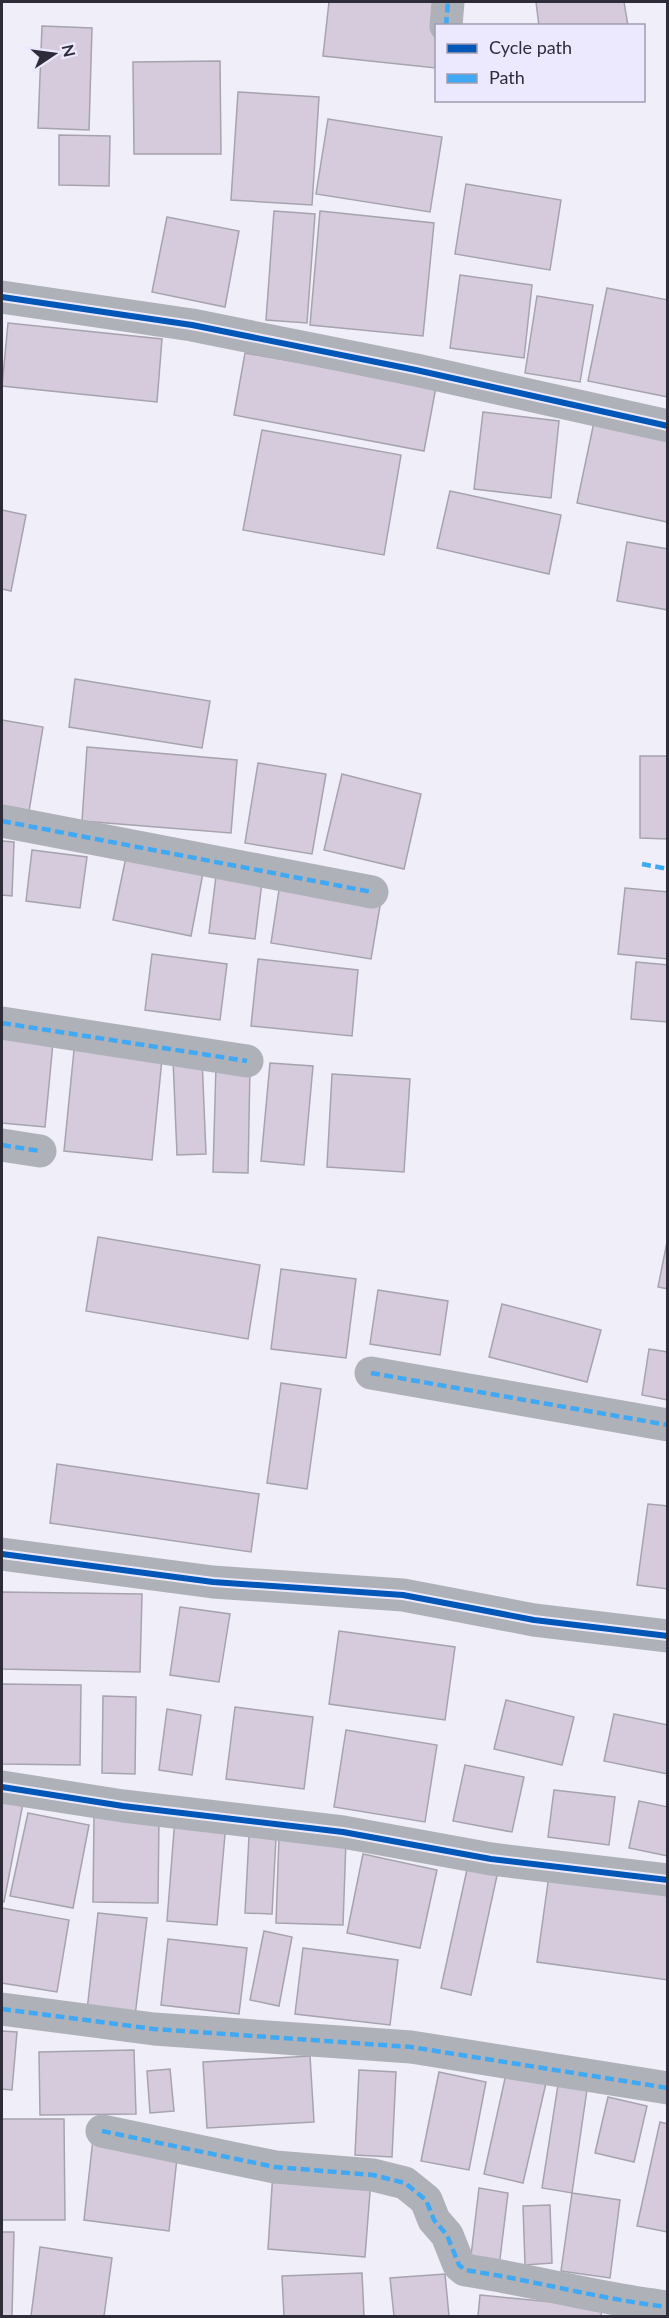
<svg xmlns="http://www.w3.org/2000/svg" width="669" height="2318" viewBox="0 0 669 2318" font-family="Lato,sans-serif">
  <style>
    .building { fill: #d6cbdd; stroke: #a7a3ad; stroke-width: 1.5 }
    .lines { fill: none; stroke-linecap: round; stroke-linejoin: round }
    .street { stroke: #afb1b8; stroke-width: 33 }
    .quiet { stroke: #3fa9f5; stroke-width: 4.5; stroke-dasharray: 9 4.5; stroke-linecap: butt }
    .cycleway-casing { stroke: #ece9fe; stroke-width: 10 }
    .cycleway { stroke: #0057b8; stroke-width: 6 }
  </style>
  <rect width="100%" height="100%" fill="#f0eef9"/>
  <!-- building -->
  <g class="building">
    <polygon points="329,2 443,2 436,26 436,68 323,56"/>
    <polygon points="536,2 624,2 628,26 539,26"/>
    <polygon points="42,26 92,28 89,130 38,128"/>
    <polygon points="220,61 221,154 134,154 133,62"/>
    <polygon points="238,92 319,97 312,205 231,200"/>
    <polygon points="328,119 442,137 430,212 316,194"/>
    <polygon points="59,135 110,136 109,186 59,185"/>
    <polygon points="466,184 561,200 550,270 455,254"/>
    <polygon points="274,211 315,214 307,323 266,320"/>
    <polygon points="320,211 434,223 423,336 310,325"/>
    <polygon points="167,217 239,231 225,307 152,292"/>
    <polygon points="460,275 532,285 524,358 450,348"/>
    <polygon points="607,288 668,300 668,397 588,381"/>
    <polygon points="537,296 593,305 580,382 525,373"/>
    <polygon points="8,323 162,339 157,402 2,386"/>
    <polygon points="245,353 436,387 424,451 234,415"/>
    <polygon points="483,412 559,421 551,498 474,489"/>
    <polygon points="594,422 668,437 667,522 577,503"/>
    <polygon points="262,430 401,455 384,555 243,530"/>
    <polygon points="450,491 561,515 549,574 437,548"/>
    <polygon points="2,510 26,515 11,591 2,589"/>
    <polygon points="627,542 668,549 668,610 617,601"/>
    <polygon points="75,679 210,701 202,748 69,727"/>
    <polygon points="2,720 43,727 29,811 2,806"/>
    <polygon points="87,747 237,760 231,833 82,821"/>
    <polygon points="640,756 668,756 668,839 640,838"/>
    <polygon points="258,763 326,774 312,854 245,843"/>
    <polygon points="342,774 421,794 404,869 324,850"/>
    <polygon points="2,841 14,842 12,896 2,895"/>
    <polygon points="32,850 87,857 80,908 26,901"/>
    <polygon points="126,857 203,873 191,936 113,920"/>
    <polygon points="216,876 262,882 255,939 209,933"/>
    <polygon points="625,888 668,892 668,959 618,954"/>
    <polygon points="279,890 380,906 371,959 271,943"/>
    <polygon points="152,954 227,964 220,1020 145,1010"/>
    <polygon points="258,959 358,970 352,1036 251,1026"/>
    <polygon points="636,962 668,965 668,1022 631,1019"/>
    <polygon points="2,1026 54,1032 45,1127 2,1123"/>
    <polygon points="75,1040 163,1049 152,1160 64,1151"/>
    <polygon points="202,1058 206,1154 177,1155 173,1059"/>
    <polygon points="270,1063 313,1066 304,1165 261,1161"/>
    <polygon points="216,1065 250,1066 248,1173 213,1172"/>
    <polygon points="332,1074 410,1079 404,1172 327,1167"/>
    <polygon points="98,1237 260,1265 248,1339 86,1311"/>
    <polygon points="668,1237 668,1289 658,1287"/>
    <polygon points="281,1269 356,1279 346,1358 271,1349"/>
    <polygon points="378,1290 448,1301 440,1355 370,1344"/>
    <polygon points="502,1304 601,1330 587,1382 489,1357"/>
    <polygon points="649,1349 668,1352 668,1400 642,1395"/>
    <polygon points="281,1383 321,1389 307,1489 267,1483"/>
    <polygon points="57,1464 259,1494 251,1552 50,1523"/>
    <polygon points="648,1504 668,1506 668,1589 637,1585"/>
    <polygon points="2,1592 142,1594 140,1672 2,1669"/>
    <polygon points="180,1607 230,1614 219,1682 170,1675"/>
    <polygon points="339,1631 455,1647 445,1720 329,1704"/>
    <polygon points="2,1684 81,1685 80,1765 2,1764"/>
    <polygon points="103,1696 136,1697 135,1774 102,1773"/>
    <polygon points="506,1700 574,1717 562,1765 494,1749"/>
    <polygon points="235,1707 313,1717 304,1789 226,1779"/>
    <polygon points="167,1709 201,1715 192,1775 159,1770"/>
    <polygon points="614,1714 668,1725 668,1774 604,1761"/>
    <polygon points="346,1730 437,1745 425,1822 334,1807"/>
    <polygon points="465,1765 524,1777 512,1832 453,1821"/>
    <polygon points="554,1790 615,1797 609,1845 548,1837"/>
    <polygon points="2,1793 24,1798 4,1902 2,1901"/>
    <polygon points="639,1801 668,1807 668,1856 629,1848"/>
    <polygon points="28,1813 89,1825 73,1908 10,1896"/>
    <polygon points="94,1815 159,1816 158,1903 93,1902"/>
    <polygon points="175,1818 226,1823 217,1925 167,1921"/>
    <polygon points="249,1836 276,1838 272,1914 245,1913"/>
    <polygon points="279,1837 346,1840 343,1925 276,1923"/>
    <polygon points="363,1854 437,1870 420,1948 347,1933"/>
    <polygon points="468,1865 498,1871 471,1995 441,1988"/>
    <polygon points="549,1875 668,1892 668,1980 537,1962"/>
    <polygon points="2,1908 69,1920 57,1992 2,1983"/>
    <polygon points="98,1913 147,1918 134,2024 86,2019"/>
    <polygon points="264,1931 292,1937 279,2006 250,2000"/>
    <polygon points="168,1939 247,1948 239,2014 161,2005"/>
    <polygon points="303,1948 398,1960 390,2025 295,2014"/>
    <polygon points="2,2031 17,2032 12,2090 2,2089"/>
    <polygon points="134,2050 136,2114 40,2115 39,2052"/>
    <polygon points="310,2056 314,2122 207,2128 203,2062"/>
    <polygon points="170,2069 174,2111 150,2113 147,2071"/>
    <polygon points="359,2070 396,2072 392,2157 355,2155"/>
    <polygon points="439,2072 486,2082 469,2170 421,2161"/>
    <polygon points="560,2072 589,2076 572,2193 542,2188"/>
    <polygon points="506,2074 546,2083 523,2183 484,2174"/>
    <polygon points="608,2097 647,2106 634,2162 595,2153"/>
    <polygon points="2,2119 64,2119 65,2220 2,2220"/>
    <polygon points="660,2122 668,2124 668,2232 637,2226"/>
    <polygon points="93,2139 178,2149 169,2231 84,2220"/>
    <polygon points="273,2171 371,2179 365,2257 268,2249"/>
    <polygon points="479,2188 508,2193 499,2267 470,2264"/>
    <polygon points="572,2193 620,2200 610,2278 561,2271"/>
    <polygon points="550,2205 552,2263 525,2265 523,2206"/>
    <polygon points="2,2232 14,2232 12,2316 2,2316"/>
    <polygon points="40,2247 112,2258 104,2316 31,2316"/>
    <polygon points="362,2273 364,2316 284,2316 282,2276"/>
    <polygon points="445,2274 449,2316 394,2316 390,2278"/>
    <polygon points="480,2295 602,2307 601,2316 478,2316"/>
  </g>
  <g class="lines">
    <!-- street -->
    <g class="street">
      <polyline points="446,26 448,2"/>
      <polyline points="2,297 192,325 416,370 668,426"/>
      <polyline points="2,821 372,892"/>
      <polyline points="2,1023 247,1061"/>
      <polyline points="2,1145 40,1151"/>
      <polyline points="371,1373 668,1425"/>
      <polyline points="2,1554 213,1582 403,1595 534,1620 668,1636"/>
      <polyline points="2,1787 123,1806 343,1832 491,1859 668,1880"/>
      <polyline points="2,2009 154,2029 411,2047 668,2088"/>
      <path d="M 102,2131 L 275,2167 L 373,2175 L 405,2183 L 426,2200 L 434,2220 L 447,2235 L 459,2265 L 465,2270 C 533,2280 599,2299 668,2307"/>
    </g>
    <!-- quiet -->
    <g class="quiet">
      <polyline points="446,26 448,2"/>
      <polyline points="2,821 372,892"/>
      <polyline points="642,864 668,869"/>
      <polyline points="2,1023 247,1061"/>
      <polyline points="2,1145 40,1151"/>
      <polyline points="371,1373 668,1425"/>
      <polyline points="2,2009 154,2029 411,2047 668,2088"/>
      <path d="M 102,2131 L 275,2167 L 373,2175 L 405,2183 L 426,2200 L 434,2220 L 447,2235 L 459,2265 L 465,2270 C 533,2280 599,2299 668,2307"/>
    </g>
    <!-- cycleway casing -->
    <g class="cycleway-casing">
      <g id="cycleway">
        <polyline points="2,297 192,325 416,370 668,426"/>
        <polyline points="2,1554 213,1582 403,1595 534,1620 668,1636"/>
        <polyline points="2,1787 123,1806 343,1832 491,1859 668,1880"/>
      </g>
    </g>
    <!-- cycleway -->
    <use href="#cycleway" class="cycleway"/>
  </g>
  <!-- border -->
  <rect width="669" height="2318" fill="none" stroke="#2f2c3a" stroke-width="6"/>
  <!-- legend -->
  <rect x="435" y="24" width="210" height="78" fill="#ece9fe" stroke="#a09db0" stroke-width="1.5"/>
  <rect x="447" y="44" width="30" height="9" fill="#0057b8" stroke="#a09db0" stroke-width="1.5"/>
  <text x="489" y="54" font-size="18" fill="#2f2c3a">Cycle path</text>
  <rect x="447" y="74" width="30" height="9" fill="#3fa9f5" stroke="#a09db0" stroke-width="1.5"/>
  <text x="489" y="84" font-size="18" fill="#2f2c3a">Path</text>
  <!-- north arrow -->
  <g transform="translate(54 54) rotate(77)" stroke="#ece9fe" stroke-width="4.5" paint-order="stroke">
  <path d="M0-4.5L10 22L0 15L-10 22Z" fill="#2f2c3a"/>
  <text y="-9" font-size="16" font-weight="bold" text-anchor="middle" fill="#2f2c3a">N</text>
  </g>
</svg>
